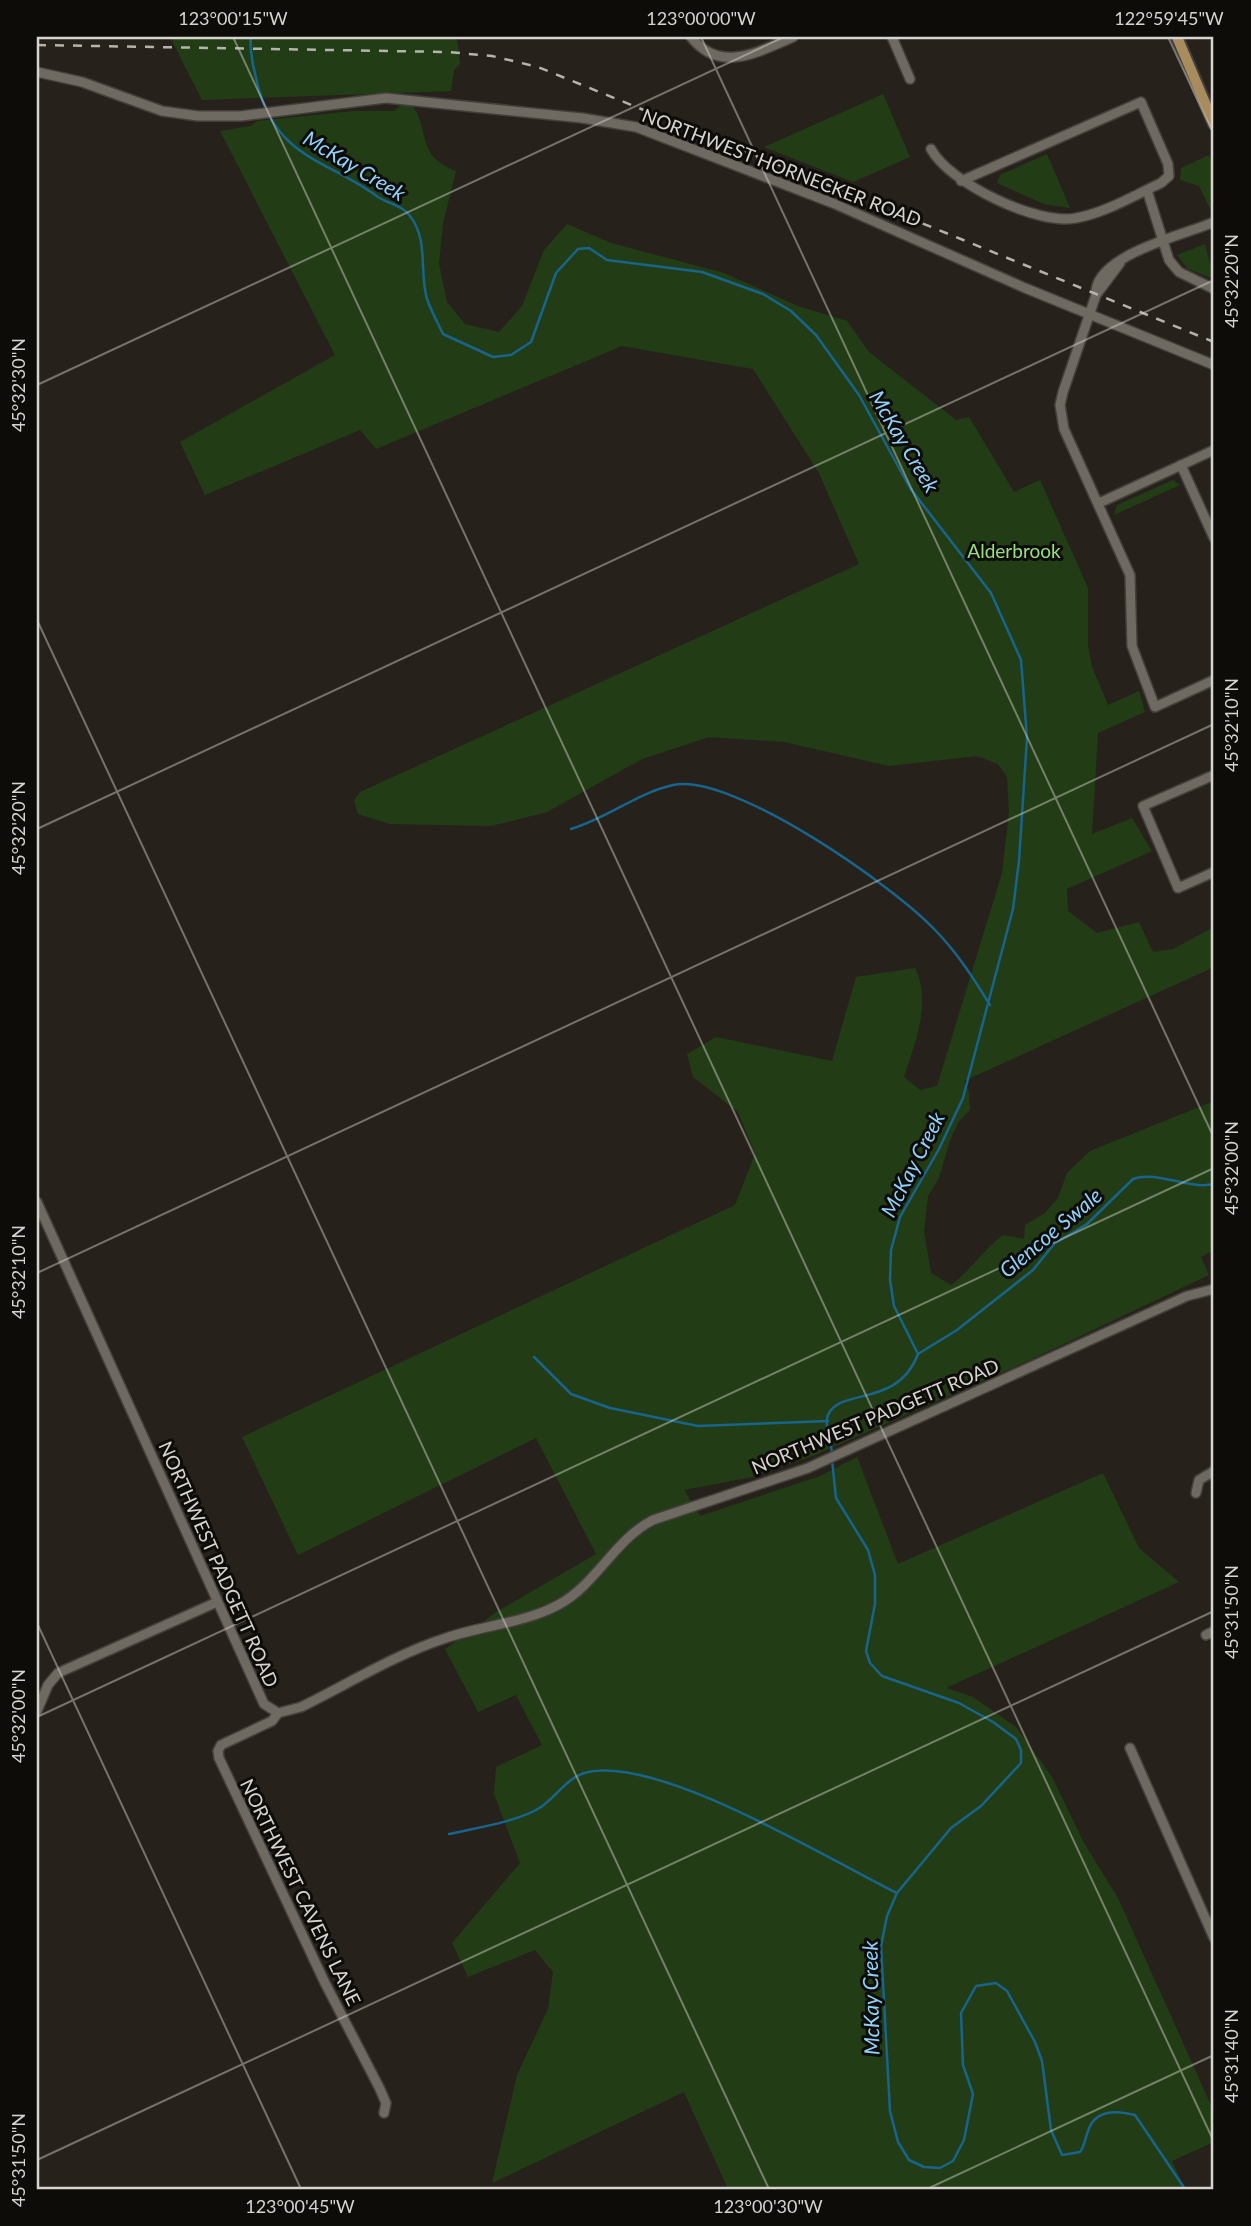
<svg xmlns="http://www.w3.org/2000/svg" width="1251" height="2226" viewBox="0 0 1251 2226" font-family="Lato,sans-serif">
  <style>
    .green { fill: #223d15 }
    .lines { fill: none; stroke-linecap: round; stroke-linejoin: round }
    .stream { stroke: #18648c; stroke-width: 2.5 }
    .minor-casing { stroke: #433f3b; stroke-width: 12 }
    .major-casing { stroke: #433f3b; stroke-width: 14 }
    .minor { stroke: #6e6961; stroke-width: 9 }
    .major { stroke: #a98c5d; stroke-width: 10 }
    .rail { stroke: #b6b3ae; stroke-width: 2.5; stroke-dasharray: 9 9; stroke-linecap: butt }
    .ticks { fill: none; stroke: #d7d4d0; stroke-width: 2; stroke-opacity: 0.45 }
    .labels { text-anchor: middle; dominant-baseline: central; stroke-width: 6; stroke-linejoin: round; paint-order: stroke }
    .street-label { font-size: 19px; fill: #d7d4d0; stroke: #0e0c09 }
    .park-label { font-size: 19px; fill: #99df7d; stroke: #0e0c09 }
    .water-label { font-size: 21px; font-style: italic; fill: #90d2fc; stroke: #0e0c09 }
    .neatline { fill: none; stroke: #d7d4d0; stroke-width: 2.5 }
    .ticks-label { font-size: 18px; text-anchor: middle; fill: #d7d4d0 }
  </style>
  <rect width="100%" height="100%" fill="#26221b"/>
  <!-- green -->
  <g class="green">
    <polygon points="170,37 457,37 460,64 454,70 451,91 202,100"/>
    <polygon points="883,94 910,157 853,182 764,147"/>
    <path d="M 401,105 L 412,105 C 431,132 415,155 456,171 L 443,223 L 439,264 L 447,302 L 465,324 L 499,332 L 522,306 L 544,250 L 567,224 L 611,243 L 724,273 L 798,306 L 847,321 L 869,352 L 956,420 L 969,417 L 1014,492 L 1040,480 L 1088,588 L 1088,646 L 1092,667 L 1108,705 L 1139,691 L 1145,712 L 1098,733 L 1092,834 L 1132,818 L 1152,851 L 1067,889 L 1068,911 L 1097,933 L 1139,922 L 1153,952 L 1173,949 L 1214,927 L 1214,967 L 964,1081 L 969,1092 L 970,1110 L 959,1121 L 950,1140 L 939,1178 L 928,1196 L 924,1232 L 931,1273 L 951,1285 C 971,1270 983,1250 1003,1235 L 1024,1239 L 1025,1225 L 1045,1213 L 1058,1198 L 1067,1173 L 1090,1151 L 1214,1101 L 1214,1250 L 1201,1257 L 1209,1275 L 1028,1361 L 815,1455 L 752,1477 L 684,1490 L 700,1516 L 820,1476 L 857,1457 L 898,1564 L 1103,1473 L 1139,1548 L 1179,1582 L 946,1688 L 973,1697 L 1016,1727 L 1052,1777 L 1084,1843 L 1118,1898 L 1214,2112 L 1214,2142 L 1172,2161 L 1185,2189 L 728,2189 L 684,2092 L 492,2183 L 517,2075 L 548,2009 L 553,1972 L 535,1950 L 468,1977 L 452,1943 L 520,1863 L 494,1794 L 496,1767 L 542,1745 L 516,1695 L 478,1712 L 445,1649 L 498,1611 L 596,1554 L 536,1438 L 298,1555 L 242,1437 L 735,1205 L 755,1154 L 738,1112 L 693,1077 L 687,1054 L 716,1037 L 832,1061 L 856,977 L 915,968 C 932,1002 915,1043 904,1077 L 920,1090 L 937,1086 L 1002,873 L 1009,812 L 1007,777 L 998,764 L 977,756 L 889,766 L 784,742 L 709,737 L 642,759 L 547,812 L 491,826 L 390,824 L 358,814 L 354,800 L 360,792 L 859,564 L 819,473 L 753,369 L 622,346 L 376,449 L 360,430 L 205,495 L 180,442 L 335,355 L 220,131 L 251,126 L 257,121 L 354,111 L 394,111 Z"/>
    <polygon points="1047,154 1070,208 1044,204 997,183 1000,175"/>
    <polygon points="1209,155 1214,166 1214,211 1211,211 1199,186 1180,180 1181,168"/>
    <polygon points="1205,244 1214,279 1188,269 1177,255"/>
    <polygon points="1173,480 1180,485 1114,515 1117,505"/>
  </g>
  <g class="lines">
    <!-- stream -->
    <g class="stream">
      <path d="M 251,37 C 249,52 255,74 259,90 C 279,159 328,160 378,197 C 389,204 402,205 410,216 C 429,240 419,273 427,299 C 431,311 438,323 443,334 L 493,357 L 511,355 L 531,342 L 556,273 L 578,249 L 589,248 L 607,260 L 702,272 L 763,294 L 791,311 L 816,335 L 859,395 L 910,488 L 991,593 L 1021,660 L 1027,738 L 1019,861 L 1013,909 L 963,1098 L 939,1149 L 900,1217 L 891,1250 L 890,1280 L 894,1306 L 918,1354 C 897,1409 840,1387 828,1415 C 824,1427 831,1441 832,1453"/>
      <path d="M 571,829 C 606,819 637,793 673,785 C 732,772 897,888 937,932 C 958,954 974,979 990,1005"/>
      <path d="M 918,1354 L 957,1330 L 1033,1270 L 1054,1244 L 1087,1224 L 1133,1179 C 1157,1170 1188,1190 1214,1184"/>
      <polyline points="534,1357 571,1394 610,1408 698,1426 828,1421"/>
      <path d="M 832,1460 L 836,1498 L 868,1550 L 875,1575 L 875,1604 L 866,1651 L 870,1663 L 882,1676 L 959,1703 L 993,1722 L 1016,1739 L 1021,1750 L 1021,1763 L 981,1806 L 951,1828 L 897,1893 L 887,1916 L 881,1946 L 890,2111 L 898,2142 L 909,2160 L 924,2167 L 940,2168 L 953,2161 L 964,2140 L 973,2094 L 963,2065 L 961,2013 L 976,1986 L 996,1983 L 1007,1991 L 1035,2042 L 1042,2061 L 1051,2130 L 1062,2155 L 1080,2152 C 1085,2145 1085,2139 1088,2131 C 1095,2109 1116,2110 1135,2115 L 1185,2189"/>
      <path d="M 449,1834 C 475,1828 518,1822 541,1807 C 557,1796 568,1776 588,1772 C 662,1757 826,1858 897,1893"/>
    </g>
    <!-- minor casing -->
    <g class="minor-casing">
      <g id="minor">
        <path d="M 691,37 C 720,74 758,52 793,37"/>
        <polyline points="892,37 910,79"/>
        <polyline points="37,72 82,82 162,111 198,116 241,116 386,98 582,118 636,127 835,204 1025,288 1214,365"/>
        <path d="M 931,149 C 949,183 1038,226 1076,218 C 1105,213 1135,195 1161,183 L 1169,176 L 1168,164 L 1141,102 L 961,181"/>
        <polyline points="1147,190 1169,260 1179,272 1214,289"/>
        <path d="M 1214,222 C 1185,235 1093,255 1096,295 L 1063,392 L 1060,405 L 1064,429 L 1130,575 L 1132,646 L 1155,707 L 1214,680"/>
        <polyline points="1096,295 1120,263"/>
        <polyline points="1181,465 1214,538"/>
        <polyline points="1099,503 1214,450"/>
        <polyline points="1214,775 1143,806 1178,888 1214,872"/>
        <path d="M 37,1202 L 264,1704 L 278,1713 L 301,1707 C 348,1684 396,1654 446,1638 C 483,1625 522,1624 558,1605 C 597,1584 614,1540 653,1520 L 808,1468 L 1187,1296 L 1214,1289"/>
        <polyline points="1196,1493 1199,1480 1214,1471"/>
        <polyline points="1206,1635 1214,1631"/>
        <polyline points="37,1711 48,1685 58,1673 217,1602"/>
        <polyline points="278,1713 272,1721 221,1745 218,1751 219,1758 325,1983 379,2087 386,2103 384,2113"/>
        <polyline points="1130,1748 1214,1938"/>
      </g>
    </g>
    <!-- major casing -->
    <g class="major-casing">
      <polyline id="major" points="1177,37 1214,124"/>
    </g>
    <!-- minor -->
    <use href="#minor" class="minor"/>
    <!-- major -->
    <use href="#major" class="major"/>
    <!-- rail -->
    <polyline class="rail" points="37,45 448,52 492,56 538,67 1214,342"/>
  </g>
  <!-- ticks -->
  <path class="ticks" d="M 233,37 L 1214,2142M 701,37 L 1214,1138M 1168,37 L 1214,135M 37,385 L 784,37M 37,620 L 769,2189M 37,829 L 1214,280M 37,1273 L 1214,724M 37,1623 L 301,2189M 37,1717 L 1214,1168M 37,2160 L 1214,1611M 927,2189 L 1214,2055"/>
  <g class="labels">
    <!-- street labels -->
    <g class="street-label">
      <text transform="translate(782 167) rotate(21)">NORTHWEST HORNECKER ROAD</text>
      <text transform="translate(875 1416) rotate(-23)">NORTHWEST PADGETT ROAD</text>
      <text transform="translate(219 1564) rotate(66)">NORTHWEST PADGETT ROAD</text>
      <text transform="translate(301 1892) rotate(64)">NORTHWEST CAVENS LANE</text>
    </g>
    <!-- park labels -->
    <g class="park-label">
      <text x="1014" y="550">Alderbrook</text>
    </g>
    <!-- water labels -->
    <g class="water-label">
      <text transform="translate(355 165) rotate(31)">McKay Creek</text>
      <text transform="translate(905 441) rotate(59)">McKay Creek</text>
      <text transform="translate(912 1164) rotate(-63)">McKay Creek</text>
      <text transform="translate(1050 1232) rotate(-40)">Glencoe Swale</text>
      <text transform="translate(870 1998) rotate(-91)">McKay Creek</text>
    </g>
  </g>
  <!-- border -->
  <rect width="1251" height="2226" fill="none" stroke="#0e0c09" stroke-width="77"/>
  <rect x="38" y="38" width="1174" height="2150" class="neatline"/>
  <g class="ticks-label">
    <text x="233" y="25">123°00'15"W</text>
    <text x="701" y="25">123°00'00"W</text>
    <text x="1169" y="25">122°59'45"W</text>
    <text transform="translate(1232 281) rotate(-90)" y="6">45°32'20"N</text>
    <text transform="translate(19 385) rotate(-90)" y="6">45°32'30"N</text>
    <text transform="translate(1232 725) rotate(-90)" y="6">45°32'10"N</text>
    <text transform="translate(19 828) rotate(-90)" y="6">45°32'20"N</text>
    <text transform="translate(1232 1168) rotate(-90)" y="6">45°32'00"N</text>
    <text transform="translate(19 1272) rotate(-90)" y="6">45°32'10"N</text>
    <text transform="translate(1232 1612) rotate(-90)" y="6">45°31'50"N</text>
    <text transform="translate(19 1716) rotate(-90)" y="6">45°32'00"N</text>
    <text transform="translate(1232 2056) rotate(-90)" y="6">45°31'40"N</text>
    <text transform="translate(19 2160) rotate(-90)" y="6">45°31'50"N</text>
    <text x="300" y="2213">123°00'45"W</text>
    <text x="768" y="2213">123°00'30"W</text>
  </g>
</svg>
